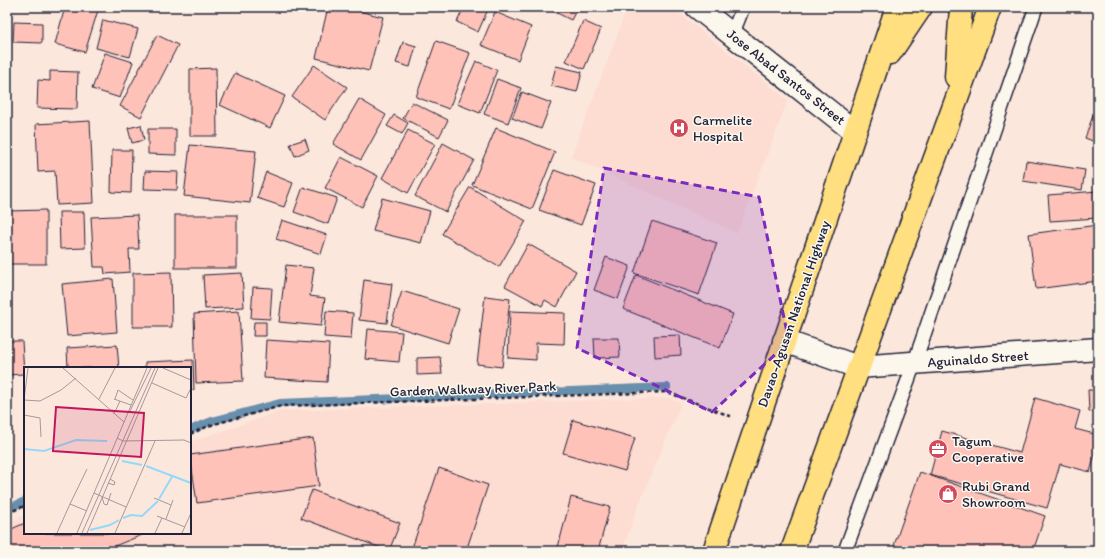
<svg xmlns="http://www.w3.org/2000/svg" width="1105" height="558" viewBox="0 0 1105 558" font-family="Itim,sans-serif">
  <style>
    .built { fill: #fddcd1 }
    .lines { fill: none; stroke-linecap: round; stroke-linejoin: round }
    .stream { stroke: #688fac; stroke-width: 8 }
    .building { fill: #fec2b8; stroke: #22223b }
    .service-casing { stroke: #22223b; stroke-width: 16 }
    .minor-casing { stroke: #22223b; stroke-width: 25 }
    .trunk-casing { stroke: #22223b; stroke-width: 25 }
    .path { stroke: #22223b; stroke-width: 2.5; stroke-dasharray: 4 3; stroke-linecap: butt }
    .service { stroke: #fbf7ec; stroke-width: 13 }
    .minor { stroke: #fbf7ec; stroke-width: 22 }
    .trunk { stroke: #ffdf80; stroke-width: 22 }
    .marked { fill: #7b2cbf; fill-opacity: 0.2; stroke: #7b2cbf; stroke-width: 3; stroke-dasharray: 8 5; stroke-linejoin: round }
    .labels { text-anchor: middle; dominant-baseline: central; stroke-width: 3; stroke-linejoin: round; paint-order: stroke }
    .street-label { font-size: 14px; fill: #22223b; stroke: #fbf7ec }
    .poi-label { font-size: 14px; fill: #22223b; stroke: #fbf7ec; text-anchor: start }
    .inset-river { fill: none; stroke: #96d8f8; stroke-width: 2 }
    .inset-road { fill: none; stroke: #a5989c; stroke-width: 1 }
    .view { fill: #c2185b; fill-opacity: 0.15; stroke: #c2185b; stroke-width: 2 }
    .inset-edge { fill: none; stroke: #22223b; stroke-width: 2 }
  </style>
  <rect width="100%" height="100%" fill="#fce7dc"/>
  <filter id="ink" filterUnits="userSpaceOnUse"><feTurbulence type="fractalNoise" baseFrequency=".025" numOctaves="2"/><feDisplacementMap in="SourceGraphic" scale="8" xChannelSelector="R" yChannelSelector="G"/><feConvolveMatrix kernelMatrix="1 2 1 2 8 2 1 2 1" color-interpolation-filters="sRGB"/></filter>
  <g filter="url(#ink)">
    <!-- built -->
    <g class="built">
      <polygon points="628,7 671,7 788,100 737,233 571,157"/>
      <polygon points="667,398 681,403 637,509 622,551 7,551 7,523 25,515 25,533 190,533 190,442 282,411"/>
    </g>
    <g class="lines">
      <!-- stream -->
      <g class="stream">
        <polyline points="190,430 212,421 280,403 667,387"/>
        <polyline points="7,509 25,501"/>
      </g>
    </g>
    <!-- building -->
    <g class="building">
      <polygon points="65,7 99,7 85,52 55,44"/>
      <polygon points="328,7 343,7 383,17 369,71 316,58"/>
      <polygon points="464,7 489,7 478,32 457,22"/>
      <polygon points="545,7 578,7 571,20"/>
      <polygon points="495,12 531,27 518,60 481,45"/>
      <polygon points="103,20 138,29 130,57 96,48"/>
      <polygon points="583,21 601,29 584,69 566,61"/>
      <polygon points="14,22 42,23 42,43 13,42"/>
      <polygon points="157,35 178,45 141,117 120,106"/>
      <polygon points="436,41 470,53 449,109 416,97"/>
      <polygon points="403,42 416,46 410,67 396,63"/>
      <polygon points="105,53 133,62 120,98 92,89"/>
      <polygon points="476,61 497,70 480,113 457,104"/>
      <polygon points="314,65 347,87 325,120 292,97"/>
      <polygon points="556,66 582,72 577,92 551,86"/>
      <polygon points="216,68 217,136 190,136 190,69"/>
      <polygon points="50,71 78,72 77,109 37,108 38,80 50,81"/>
      <polygon points="235,73 285,96 270,128 220,105"/>
      <polygon points="497,79 521,88 508,123 484,114"/>
      <polygon points="522,92 551,103 541,129 512,118"/>
      <polygon points="359,99 386,115 361,160 333,144"/>
      <polygon points="1098,101 1098,143 1085,138"/>
      <polygon points="412,102 448,120 439,137 403,118"/>
      <polygon points="394,115 408,123 402,134 387,126"/>
      <polygon points="90,121 94,203 57,205 55,171 38,172 36,124"/>
      <polygon points="141,125 144,140 132,143 128,128"/>
      <polygon points="496,128 555,152 532,209 472,185"/>
      <polygon points="148,129 176,129 176,155 148,154"/>
      <polygon points="408,130 435,144 408,193 382,178"/>
      <polygon points="305,139 309,150 295,156 290,144"/>
      <polygon points="443,143 474,160 446,212 415,196"/>
      <polygon points="190,145 256,151 250,203 184,196"/>
      <polygon points="112,150 132,150 131,193 111,192"/>
      <polygon points="341,157 378,176 362,207 325,188"/>
      <polygon points="1026,161 1085,170 1082,190 1023,181"/>
      <polygon points="554,170 596,185 581,225 539,210"/>
      <polygon points="145,171 178,172 177,190 144,189"/>
      <polygon points="266,172 293,183 284,207 257,198"/>
      <polygon points="303,187 337,198 328,224 294,212"/>
      <polygon points="470,187 526,221 499,267 442,234"/>
      <polygon points="1098,191 1098,218 1050,221 1048,195"/>
      <polygon points="382,198 430,211 421,243 373,231"/>
      <polygon points="46,210 46,264 7,264 7,211"/>
      <polygon points="59,212 84,212 85,248 60,249"/>
      <polygon points="137,215 139,249 129,249 130,272 105,274 104,267 94,267 91,217"/>
      <rect x="175" y="215" width="62" height="53"/>
      <polygon points="282,220 327,235 321,254 276,239"/>
      <polygon points="652,221 717,243 699,295 634,273"/>
      <polygon points="1098,225 1098,281 1036,289 1029,234"/>
      <polygon points="528,244 576,271 557,307 545,300 542,306 505,286"/>
      <polygon points="606,257 630,266 618,299 594,290"/>
      <polygon points="286,265 314,268 310,296 325,298 321,326 279,322"/>
      <polygon points="171,272 172,327 133,327 133,273"/>
      <polygon points="242,273 244,307 205,309 203,275"/>
      <polygon points="636,275 733,314 720,348 623,309"/>
      <polygon points="113,279 117,332 67,336 62,284"/>
      <polygon points="364,280 392,284 387,323 359,320"/>
      <polygon points="253,287 272,288 270,319 251,318"/>
      <polygon points="402,291 459,309 448,343 391,325"/>
      <polygon points="485,296 510,299 502,367 477,364"/>
      <polygon points="239,311 243,381 196,383 194,314"/>
      <polygon points="326,311 353,313 351,339 324,337"/>
      <polygon points="510,311 565,313 564,344 536,343 536,360 508,358"/>
      <polygon points="254,322 266,322 266,336 253,336"/>
      <polygon points="368,329 402,332 399,362 365,359"/>
      <polygon points="680,335 681,355 655,357 654,336"/>
      <polygon points="594,338 619,338 620,357 595,358"/>
      <polygon points="266,340 329,344 327,382 264,378"/>
      <polygon points="7,341 22,341 24,374 7,375"/>
      <polygon points="117,345 119,368 68,368 67,348"/>
      <polygon points="440,357 442,374 417,375 417,358"/>
      <polygon points="193,360 194,390 190,390 190,368 145,368 145,362"/>
      <polygon points="1088,390 1098,390 1098,411 1089,412"/>
      <polygon points="1035,398 1080,411 1075,429 1098,435 1098,444 1090,472 1060,464 1047,508 930,475 942,431 1020,453"/>
      <polygon points="573,420 635,438 625,471 563,453"/>
      <polygon points="313,438 319,486 197,503 190,455"/>
      <polygon points="439,468 488,485 466,551 411,551"/>
      <polygon points="920,472 1045,516 1033,551 892,551"/>
      <polygon points="312,490 400,523 389,551 301,518"/>
      <polygon points="571,497 610,507 598,551 557,551"/>
      <polygon points="25,523 25,533 147,533 102,551 8,551 7,548 7,531"/>
    </g>
    <g class="lines">
      <!-- service casing -->
      <g class="service-casing">
        <g id="service">
          <polyline points="732,35 743,7"/>
          <polyline points="845,551 914,364 1036,7"/>
        </g>
      </g>
      <!-- minor casing -->
      <g class="minor-casing">
        <g id="minor">
          <polyline points="697,7 855,132"/>
          <polyline points="784,341 858,367 1098,349"/>
        </g>
      </g>
      <!-- trunk casing -->
      <g class="trunk-casing">
        <g id="trunk">
          <polyline points="890,53 921,7"/>
          <polyline points="956,77 961,7"/>
          <polyline points="714,551 897,7"/>
          <polyline points="792,551 990,7"/>
        </g>
      </g>
      <!-- path -->
      <g class="path">
        <polyline points="190,434 211,425 281,406 667,392 733,417"/>
        <polyline points="7,513 25,506"/>
      </g>
      <!-- service -->
      <use href="#service" class="service"/>
      <!-- minor -->
      <use href="#minor" class="minor"/>
      <!-- trunk -->
      <use href="#trunk" class="trunk"/>
    </g>
  </g>
  <!-- marked area -->
  <path class="marked" d="M 604,168 L 759,197 L 789,342 L 712,412 L 577,348 Z"/>
  <!-- icons -->
  <defs>
    <g id="hospital-disc" transform="scale(1)"><circle r="9.5" fill="#d1495b" stroke="#fbf7ec"/><path d="M-5-5h3v3.5h4V-5h3V5h-3V1.5h-4V5h-3Z" fill="#fff"/></g>
    <g id="office-disc" transform="scale(1)"><circle r="9.5" fill="#d1495b" stroke="#fbf7ec"/><path d="M-6-3h4V-5.5h4V-3h4V5H-6ZM-1-4.5V-3h2v-1.5ZM-6 0V1H6V0Z" fill="#fff"/></g>
    <g id="shop-disc" transform="scale(1)"><circle r="9.5" fill="#d1495b" stroke="#fbf7ec"/><path d="M-5-2.5h2.3a2.7 3.5 0 0 1 5.4 0H5L5.5 6h-11ZM-1.5-2.5h3a1.5 2.3 0 0 0-3 0Z" fill="#fff"/></g>
  </defs>
  <g fill-rule="evenodd">
    <use href="#hospital-disc" x="679" y="128"/>
    <use href="#office-disc" x="938" y="449"/>
    <use href="#shop-disc" x="948" y="494"/>
  </g>
  <g class="labels">
    <!-- street labels -->
    <g class="street-label">
      <text transform="translate(786 77) rotate(38)">Jose Abad Santos Street</text>
      <text transform="translate(794 314) rotate(-71)">Davao-Agusan National Highway</text>
      <text transform="translate(978 359) rotate(-4)">Aguinaldo Street</text>
      <text transform="translate(473 389) rotate(-2)">Garden Walkway River Park</text>
    </g>
    <!-- poi labels -->
    <g class="poi-label">
      <text x="693" y="120">Carmelite<tspan x="693" dy="16">Hospital</tspan></text>
      <text x="952" y="441">Tagum<tspan x="952" dy="16">Cooperative</tspan></text>
      <text x="962" y="486">Rubi Grand<tspan x="962" dy="16">Showroom</tspan></text>
    </g>
  </g>
  <!-- overview -->
  <g transform="translate(24 367)">
    <rect width="167" height="167" fill="#fce7dc"/>
    <path class="inset-river" d="M 0,82 L 20,84 L 52,73 L 83,74M 98,94 L 118,98M 122,99 L 167,116M 135,132 L 149,108M 99,151 L 107,148 L 118,149 L 134,134M 66,163 L 86,158 L 95,153"/>
    <path class="inset-road" d="M 39,1 L 100,55M 139,1 L 167,13M 128,16 L 162,31 L 167,21M 75,32 L 91,1M 90,32 L 107,38M 91,32 L 94,23 L 109,33M 0,33 L 16,34 L 37,23 L 52,11M 0,33 L 4,1M 105,46 L 127,1M 90,47 L 96,34M 0,48 L 16,51 L 17,70M 93,71 L 99,74 L 160,73 L 167,76M 84,116 L 90,118 L 91,115 L 86,112M 70,126 L 102,140M 78,130 L 80,137 L 83,138 L 87,126M 130,131 L 147,138M 63,144 L 46,137 L 63,102M 133,149 L 161,160M 142,152 L 149,133M 33,166 L 46,137M 53,166 L 123,1M 58,166 L 131,1M 63,166 L 134,1M 91,166 L 131,74M 131,166 L 138,151M 158,166 L 167,146"/>
    <path class="view" d="M 32,40 L 120,46 L 117,90 L 29,84 Z"/>
    <rect width="167" height="167" class="inset-edge"/>
  </g>
  <!-- margin -->
  <rect width="1105" height="558" fill="none" stroke="#fbf7ec" stroke-width="24"/>
  <rect x="12" y="12" width="1081" height="534" fill="none" stroke="#22223b" stroke-width="1.5" filter="url(#ink)"/>
</svg>
